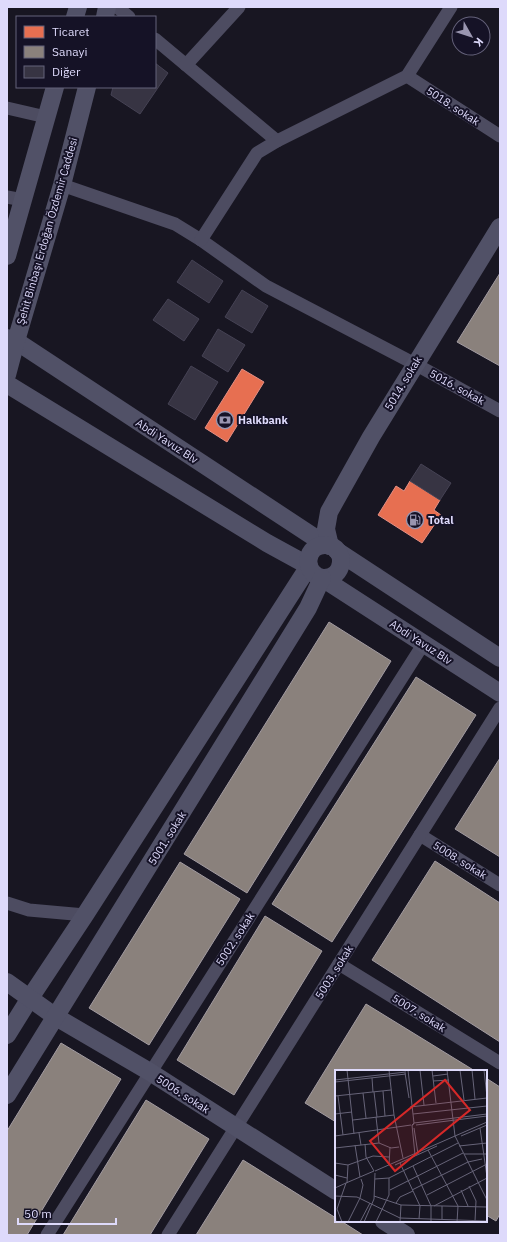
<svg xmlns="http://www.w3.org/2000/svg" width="507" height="1242" viewBox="0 0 507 1242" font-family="'IBM Plex Sans',sans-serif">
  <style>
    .shops { fill: #e76f51; stroke: #e48f84 }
    .industry { fill: #8a817c; stroke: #a39ca2 }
    .building { fill: #373443; stroke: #454254 }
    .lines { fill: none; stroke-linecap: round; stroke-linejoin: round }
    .street { stroke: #4d4c61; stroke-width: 13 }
    .secondary { stroke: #515167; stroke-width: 18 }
    .labels { text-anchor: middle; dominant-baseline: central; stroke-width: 4; stroke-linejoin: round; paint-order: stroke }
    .street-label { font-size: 11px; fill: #dedafb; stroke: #151226 }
    .poi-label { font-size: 11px; font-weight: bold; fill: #dedafb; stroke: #151226; text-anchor: start }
    .inset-road { fill: none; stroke: #676479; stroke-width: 1 }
    .view { fill: #d62828; fill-opacity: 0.15; stroke: #d62828; stroke-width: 2 }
    .inset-edge { fill: none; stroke: #dedafb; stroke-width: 2 }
  </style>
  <rect width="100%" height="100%" fill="#181622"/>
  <!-- shops -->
  <g class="shops">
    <polygon points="242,369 264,382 227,442 205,428"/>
    <polygon points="410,481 440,500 434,510 441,515 422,543 378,515 396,486 404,491"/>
  </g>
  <!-- industry -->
  <g class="industry">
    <polygon points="500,273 500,366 457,342"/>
    <polygon points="329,622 391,661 247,893 184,854"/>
    <polygon points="416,677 476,715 332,942 272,904"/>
    <polygon points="500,758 500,857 455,829"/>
    <polygon points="435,861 500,903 500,1042 372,960"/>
    <polygon points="180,862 240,899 149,1045 89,1008"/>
    <polygon points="265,916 322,951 234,1095 177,1060"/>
    <polygon points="366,1004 475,1071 336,1071 336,1122 305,1103"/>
    <polygon points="61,1043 121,1079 27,1235 7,1235 7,1131"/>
    <polygon points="486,1078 500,1087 500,1214 496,1221 486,1215"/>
    <polygon points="146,1100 209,1139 150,1235 63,1235"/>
    <polygon points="243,1160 336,1218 336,1221 341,1221 363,1235 196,1235"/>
  </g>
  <!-- building -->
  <g class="building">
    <polygon points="155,63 168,73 140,114 111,95 113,87 155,87"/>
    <polygon points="192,260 223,281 209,303 177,282"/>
    <polygon points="242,290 268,306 252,333 225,317"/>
    <polygon points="168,299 199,319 184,341 153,320"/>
    <polygon points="218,329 245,345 228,372 202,356"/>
    <polygon points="191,366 218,382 195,420 168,404"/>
    <polygon points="421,464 451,483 440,500 410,481"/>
  </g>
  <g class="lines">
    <!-- street -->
    <g class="street">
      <polyline points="117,7 129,17"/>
      <polyline points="155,39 277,141"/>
      <polyline points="186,65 239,7"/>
      <polyline points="407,76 500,136"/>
      <polyline points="7,108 46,117"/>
      <polyline points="62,185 175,224 201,240 266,286 415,364 500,411"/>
      <polyline points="7,197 23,200"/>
      <polyline points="201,240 257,153 277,141 407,76 451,7"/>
      <polyline points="420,835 500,885"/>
      <polyline points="7,903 29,910 85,915"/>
      <polyline points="339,964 500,1063"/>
      <polyline points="47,1235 424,643"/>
      <polyline points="168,1235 500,708"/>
    </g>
    <!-- secondary -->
    <g class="secondary">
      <polyline points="75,17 78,7"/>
      <polyline points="105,17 107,7"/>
      <polyline points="7,256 55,87"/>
      <polyline points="7,338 16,341 326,545"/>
      <polyline points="7,375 16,341 62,185 87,87"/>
      <polyline points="7,384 267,543 309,566 85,915 30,998 7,1035"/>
      <polyline points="330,546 326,529 329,512 371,437 500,227"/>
      <polyline points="337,551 500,658"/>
      <path d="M 322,578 C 345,580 348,547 326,545 C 306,544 301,572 322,578 L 500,693"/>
      <polyline points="7,982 56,1017 150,1072 336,1191"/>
      <polyline points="7,1095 308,608 322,578"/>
      <polyline points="384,1221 406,1235"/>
    </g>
  </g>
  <!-- icons -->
  <defs>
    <g id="bank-ring" transform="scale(0.9)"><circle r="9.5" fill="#151226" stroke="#9995af" stroke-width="1.5"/><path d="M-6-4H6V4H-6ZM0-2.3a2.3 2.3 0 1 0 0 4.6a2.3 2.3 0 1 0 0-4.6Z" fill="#9995af"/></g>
    <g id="fuel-ring" transform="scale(0.9)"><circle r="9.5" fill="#151226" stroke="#9995af" stroke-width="1.5"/><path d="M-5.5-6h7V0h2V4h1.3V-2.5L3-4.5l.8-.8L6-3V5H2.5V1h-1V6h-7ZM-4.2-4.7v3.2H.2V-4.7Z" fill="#9995af"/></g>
  </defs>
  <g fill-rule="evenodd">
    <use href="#bank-ring" x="225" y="420"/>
    <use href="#fuel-ring" x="415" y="520"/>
  </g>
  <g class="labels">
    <!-- street labels -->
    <g class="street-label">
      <text transform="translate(453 106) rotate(33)">5018. sokak</text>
      <text transform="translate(47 231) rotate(-74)">Şehit Binbaşı Erdoğan Özdemir Caddesi</text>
      <text transform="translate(403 383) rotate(-59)">5014. sokak</text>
      <text transform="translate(457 387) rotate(29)">5016. sokak</text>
      <text transform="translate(167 441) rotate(33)">Abdi Yavuz Blv</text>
      <text transform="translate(421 642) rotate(33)">Abdi Yavuz Blv</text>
      <text transform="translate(167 838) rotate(-58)">5001. sokak</text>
      <text transform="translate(460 860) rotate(32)">5008. sokak</text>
      <text transform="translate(235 939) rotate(-57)">5002. sokak</text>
      <text transform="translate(334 972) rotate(-58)">5003. sokak</text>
      <text transform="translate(419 1013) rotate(32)">5007. sokak</text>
      <text transform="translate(183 1094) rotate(33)">5006. sokak</text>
    </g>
    <!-- poi labels -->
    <g class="poi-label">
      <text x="238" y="420">Halkbank</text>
      <text x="428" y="520">Total</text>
    </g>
  </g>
  <!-- overview -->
  <g transform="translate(335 1070)">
    <rect width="152" height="152" fill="#181622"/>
    <path class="inset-road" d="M 12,0 L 19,64M 54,0 L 59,45 L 68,88M 73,0 L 79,53 L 77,55 L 78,55 L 79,53M 85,0 L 89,35M 97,0 L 101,33M 112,0 L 120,66 L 152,130M 125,0 L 129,30M 137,0 L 140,29M 149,0 L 152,27M 70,3 L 74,28M 98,6 L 113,4M 37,8 L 38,22M 0,10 L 71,2M 98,11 L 114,10M 0,12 L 71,4M 48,21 L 50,46M 39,22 L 42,47M 28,23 L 31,48M 0,26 L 56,20M 3,26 L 8,65M 75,37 L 152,28M 0,44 L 17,42M 78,44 L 152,36M 41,47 L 44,73M 18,50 L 59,45M 79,53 L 152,44M 77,55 L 80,85M 81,55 L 152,46M 79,58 L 83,84M 145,58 L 152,107M 24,63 L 26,75M 0,66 L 76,55M 126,66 L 152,55M 30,74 L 31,87 L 39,101M 20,75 L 25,107M 124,76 L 152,73M 0,78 L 44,73 L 56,78 L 64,77M 93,80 L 123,136 L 122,152M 129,84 L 152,84M 0,93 L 13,95 L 38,86 L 54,87M 65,93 L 85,136 L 84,149M 54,95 L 55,77M 60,95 L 102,76M 78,96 L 96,136 L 96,152M 40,101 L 152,52M 0,105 L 12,108M 40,109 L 54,108 L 123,73M 12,113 L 13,95M 134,116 L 141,131 L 140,151M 0,118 L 11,113M 55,120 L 128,83M 77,120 L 133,92 L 147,89M 126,120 L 133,136M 92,125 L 152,94M 0,126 L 22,127 L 65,148 L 152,151M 39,126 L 66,135 L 152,137M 61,133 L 65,127 L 78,121M 99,136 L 152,108M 0,140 L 1,152M 107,149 L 107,136M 7,152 L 2,139 L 11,113 L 39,101M 13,152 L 25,128 L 28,115 L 26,109M 25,152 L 35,133M 29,152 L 39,129 L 40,103M 41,152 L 54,125 L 54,108M 65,152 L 66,135"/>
    <path class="view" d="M 110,10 L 135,40 L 60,101 L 35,71 Z"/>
    <rect width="152" height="152" class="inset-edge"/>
  </g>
  <!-- border -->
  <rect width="507" height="1242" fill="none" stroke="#dedafb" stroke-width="16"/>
  <!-- legend -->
  <rect x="16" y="16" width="140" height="72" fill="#151226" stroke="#65627b"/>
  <rect x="24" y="26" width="20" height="12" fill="#e76f51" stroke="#65627b"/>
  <text x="52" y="36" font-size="12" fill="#dedafb">Ticaret</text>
  <rect x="24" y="46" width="20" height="12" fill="#8a817c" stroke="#65627b"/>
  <text x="52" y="56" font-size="12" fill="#dedafb">Sanayi</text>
  <rect x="24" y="66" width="20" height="12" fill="#373443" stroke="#65627b"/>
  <text x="52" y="76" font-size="12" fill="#dedafb">Diğer</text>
  <!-- north arrow -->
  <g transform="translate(471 36) rotate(129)"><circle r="19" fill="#151226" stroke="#65627b"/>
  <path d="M0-3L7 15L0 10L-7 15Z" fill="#9995af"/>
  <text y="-6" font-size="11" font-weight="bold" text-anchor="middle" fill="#dedafb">K</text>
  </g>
  <!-- scale -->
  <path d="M18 1218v6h98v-6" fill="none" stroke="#dedafb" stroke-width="2"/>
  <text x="24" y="1218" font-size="12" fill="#dedafb" stroke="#151226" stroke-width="3" paint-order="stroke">50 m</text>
</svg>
